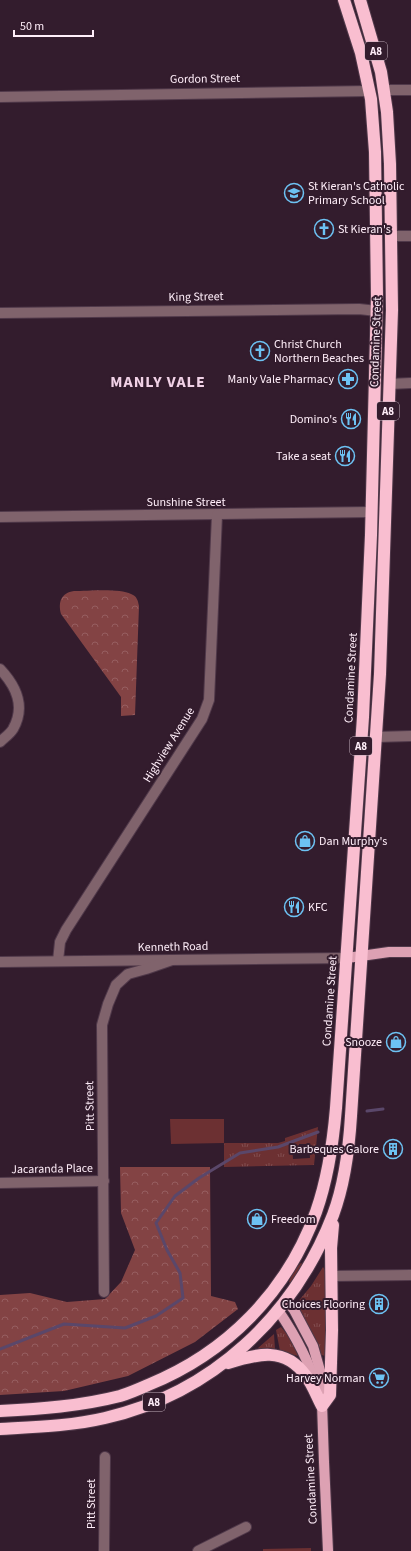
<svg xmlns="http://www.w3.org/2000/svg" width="411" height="1551" viewBox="0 0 411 1551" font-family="'Source Sans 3',sans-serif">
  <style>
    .grass { fill: url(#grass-tufts); fill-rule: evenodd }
    .forest { fill: url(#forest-crowns) }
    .pitch { fill: #6c3032 }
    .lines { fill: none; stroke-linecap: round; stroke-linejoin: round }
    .stream { stroke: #5a476a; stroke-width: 3 }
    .minor-casing { stroke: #50394a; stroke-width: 12 }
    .major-casing { stroke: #50394a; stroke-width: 12 }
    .highway-casing { stroke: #50394a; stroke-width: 14 }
    .minor { stroke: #80636c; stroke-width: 10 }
    .major { stroke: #dda1b3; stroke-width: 10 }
    .highway { stroke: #f9bed0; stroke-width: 12 }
    .labels { text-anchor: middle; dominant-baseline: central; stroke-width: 4; stroke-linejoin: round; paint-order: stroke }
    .shield { fill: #331c2d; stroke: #c2afbc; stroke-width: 1 }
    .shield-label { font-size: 11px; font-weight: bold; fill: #ffeef9 }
    .street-label { font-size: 12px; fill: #ffeef9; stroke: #331c2d }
    .poi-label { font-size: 12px; fill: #ffeef9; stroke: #331c2d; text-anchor: end }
    .district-label { font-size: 16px; font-weight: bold; letter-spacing: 1px; fill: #f1d1e6; stroke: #331c2d }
  </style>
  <defs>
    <pattern id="grass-tufts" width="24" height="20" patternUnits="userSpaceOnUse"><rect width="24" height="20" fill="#6c3032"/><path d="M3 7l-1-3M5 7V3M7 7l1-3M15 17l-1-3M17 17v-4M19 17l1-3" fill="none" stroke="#824e50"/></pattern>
    <pattern id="forest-crowns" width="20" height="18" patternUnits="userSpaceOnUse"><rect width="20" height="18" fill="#834344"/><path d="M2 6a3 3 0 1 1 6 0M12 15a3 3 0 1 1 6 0" fill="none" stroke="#965e60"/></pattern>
  </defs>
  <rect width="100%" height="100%" fill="#331c2d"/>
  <!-- grass -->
  <g class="grass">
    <path d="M 318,1127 L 314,1165 L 224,1167 L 224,1143 L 278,1143 L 285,1141 L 285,1138 ZM 299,1144 L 309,1144 L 310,1158 L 293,1159 L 292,1147 L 299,1147 Z"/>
    <polygon points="301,1263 304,1265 292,1284 289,1282 293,1271"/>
    <polygon points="323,1267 325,1270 327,1279 326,1356 321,1355 315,1338 296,1304 311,1286"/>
    <polygon points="281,1327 291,1339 298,1356 280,1351 276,1330"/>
    <polygon points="274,1334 275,1349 267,1348 259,1349 258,1348"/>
  </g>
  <!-- forest -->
  <g class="forest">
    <path d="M 74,591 C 88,591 120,588 131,594 C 137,596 138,601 139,606 L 135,715 L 121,716 L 121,697 L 61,614 C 58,602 61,593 74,591 Z"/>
    <polygon points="120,1167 210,1167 211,1296 235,1302 238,1309 195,1342 128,1376 64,1391 0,1395 0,1295 30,1293 67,1302 105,1299 121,1282 135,1250 121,1213"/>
  </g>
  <!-- pitch -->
  <g class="pitch">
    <polygon points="170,1119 224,1119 224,1143 171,1144"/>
    <polygon points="311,1548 311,1551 263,1551 263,1549"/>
  </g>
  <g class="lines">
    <!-- stream -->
    <g class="stream">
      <polyline points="367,1111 383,1109"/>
      <polyline points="0,1349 64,1324 125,1328 156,1316 183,1298 180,1273 167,1250 156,1223 175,1196 199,1178 240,1153 278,1147 318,1132"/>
    </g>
    <!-- minor casing -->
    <g class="minor-casing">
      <g id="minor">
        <polyline points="384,90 411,90"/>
        <polyline points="0,97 369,91"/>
        <polyline points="392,236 411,236"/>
        <polyline points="0,313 359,309 377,311"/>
        <polyline points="389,384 411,383"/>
        <polyline points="0,517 371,512"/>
        <path d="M 0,669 C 16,686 26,706 13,729 C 10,734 4,738 0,742"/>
        <polyline points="376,737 411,736"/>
        <polyline points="58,961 60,942 66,930 202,719 209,700 217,515"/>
        <polyline points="0,962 347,958"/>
        <polyline points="0,1183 104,1181"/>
        <polyline points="331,1276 411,1275"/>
        <polyline points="104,1292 102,1025 108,1004 116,985 128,974 146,969 172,960"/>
        <polyline points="104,1551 105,1457"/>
        <polyline points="198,1551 246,1527"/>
      </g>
    </g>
    <!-- major casing -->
    <g class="major-casing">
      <g id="major">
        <polyline points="347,958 389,952 411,952"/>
        <polyline points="286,1300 294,1310 313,1346 321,1374 324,1462 328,1551"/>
        <path d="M 278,1310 C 295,1335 309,1360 317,1389"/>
      </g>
    </g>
    <!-- highway casing -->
    <g class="highway-casing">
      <g id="highway">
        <path d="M 228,1363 C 257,1354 285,1346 306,1376 C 313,1385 317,1397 322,1406 L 330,1395 L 332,1330 L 331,1248 L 333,1225"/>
        <path d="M 0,1411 C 40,1409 81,1406 120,1396 C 130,1393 139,1389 148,1385 C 227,1353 287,1292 316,1212 C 328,1178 333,1143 336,1108 L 363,717 L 371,535 L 377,296 L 375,152 L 371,99 L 361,53 L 344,0"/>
        <path d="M 0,1429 C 35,1427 71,1426 105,1418 C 213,1393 294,1316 333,1215 C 345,1183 349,1149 351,1116 L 380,674 L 392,310 L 390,164 L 387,112 L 381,72 L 360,0"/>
      </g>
    </g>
    <!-- minor -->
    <use href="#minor" class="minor"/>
    <!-- major -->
    <use href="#major" class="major"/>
    <!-- highway -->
    <use href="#highway" class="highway"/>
  </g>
  <!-- icons -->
  <defs>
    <g id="school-ring" transform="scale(1)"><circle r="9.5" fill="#331c2d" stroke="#6dc2f3" stroke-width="1.5"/><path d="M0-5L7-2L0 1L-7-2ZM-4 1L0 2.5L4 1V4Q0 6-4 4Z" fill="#6dc2f3"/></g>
    <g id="church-ring" transform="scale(1)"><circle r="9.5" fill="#331c2d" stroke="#6dc2f3" stroke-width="1.5"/><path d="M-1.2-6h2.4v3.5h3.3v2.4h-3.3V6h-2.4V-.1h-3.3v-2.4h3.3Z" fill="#6dc2f3"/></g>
    <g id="pharmacy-ring" transform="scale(1)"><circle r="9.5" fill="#331c2d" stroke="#6dc2f3" stroke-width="1.5"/><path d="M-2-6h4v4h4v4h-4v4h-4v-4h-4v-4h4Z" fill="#6dc2f3"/></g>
    <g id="restaurant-ring" transform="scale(1)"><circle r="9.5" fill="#331c2d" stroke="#6dc2f3" stroke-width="1.5"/><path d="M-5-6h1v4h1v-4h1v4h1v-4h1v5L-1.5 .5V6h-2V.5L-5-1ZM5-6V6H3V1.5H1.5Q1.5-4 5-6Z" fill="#6dc2f3"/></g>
    <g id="shop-ring" transform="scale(1)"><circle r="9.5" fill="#331c2d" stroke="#6dc2f3" stroke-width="1.5"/><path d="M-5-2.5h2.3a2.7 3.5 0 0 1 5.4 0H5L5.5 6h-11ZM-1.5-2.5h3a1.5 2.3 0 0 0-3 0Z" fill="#6dc2f3"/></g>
    <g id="building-ring" transform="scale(1)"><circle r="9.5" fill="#331c2d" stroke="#6dc2f3" stroke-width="1.5"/><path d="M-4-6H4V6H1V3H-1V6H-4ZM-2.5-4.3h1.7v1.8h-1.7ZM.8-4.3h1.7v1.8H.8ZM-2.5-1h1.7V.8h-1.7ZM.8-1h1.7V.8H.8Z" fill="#6dc2f3"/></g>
    <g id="supermarket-ring" transform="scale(1)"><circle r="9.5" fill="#331c2d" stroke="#6dc2f3" stroke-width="1.5"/><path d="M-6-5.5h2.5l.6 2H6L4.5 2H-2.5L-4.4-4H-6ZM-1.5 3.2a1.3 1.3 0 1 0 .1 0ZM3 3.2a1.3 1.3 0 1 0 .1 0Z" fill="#6dc2f3"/></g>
  </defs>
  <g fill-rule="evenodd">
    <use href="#school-ring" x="294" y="193"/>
    <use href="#church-ring" x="324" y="229"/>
    <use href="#church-ring" x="260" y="351"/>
    <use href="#pharmacy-ring" x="348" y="379"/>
    <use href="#restaurant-ring" x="351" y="419"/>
    <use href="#restaurant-ring" x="345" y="456"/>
    <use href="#shop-ring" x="305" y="841"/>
    <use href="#restaurant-ring" x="294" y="907"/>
    <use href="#shop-ring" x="396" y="1042"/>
    <use href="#building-ring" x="393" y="1149"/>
    <use href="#shop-ring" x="257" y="1219"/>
    <use href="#building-ring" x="379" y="1304"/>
    <use href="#supermarket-ring" x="379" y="1378"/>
  </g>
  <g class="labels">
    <!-- shield labels -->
    <g class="shield">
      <rect x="365" y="42" width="22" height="18" rx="3"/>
      <rect x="377" y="402" width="22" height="18" rx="3"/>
      <rect x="350" y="737" width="22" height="18" rx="3"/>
      <rect x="143" y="1393" width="22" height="18" rx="3"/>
    </g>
    <g class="shield-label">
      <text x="376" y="51">A8</text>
      <text x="388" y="411">A8</text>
      <text x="361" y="746">A8</text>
      <text x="154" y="1402">A8</text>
    </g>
    <!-- street labels -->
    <g class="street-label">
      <text transform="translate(205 79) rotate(-1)">Gordon Street</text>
      <text transform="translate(196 297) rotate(-1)">King Street</text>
      <text transform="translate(376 342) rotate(-88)">Condamine Street</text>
      <text x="186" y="502">Sunshine Street</text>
      <text transform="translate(351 678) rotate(-87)">Condamine Street</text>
      <text transform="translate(169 745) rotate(-58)">Highview Avenue</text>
      <text transform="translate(173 947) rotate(-1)">Kenneth Road</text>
      <text transform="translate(330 1001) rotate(-86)">Condamine Street</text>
      <text transform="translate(90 1106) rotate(-91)">Pitt Street</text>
      <text transform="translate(52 1169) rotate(-1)">Jacaranda Place</text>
      <text transform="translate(311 1479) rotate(-93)">Condamine Street</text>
      <text transform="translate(91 1504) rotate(-90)">Pitt Street</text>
    </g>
    <!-- poi labels -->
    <g class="poi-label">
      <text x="308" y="186" text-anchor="start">St Kieran's Catholic<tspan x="308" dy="14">Primary School</tspan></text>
      <text x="338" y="229" text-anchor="start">St Kieran's</text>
      <text x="274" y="344" text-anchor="start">Christ Church<tspan x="274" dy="14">Northern Beaches</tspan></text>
      <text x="334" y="379">Manly Vale Pharmacy</text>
      <text x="337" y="419">Domino's</text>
      <text x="331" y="456">Take a seat</text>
      <text x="319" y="841" text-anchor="start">Dan Murphy's</text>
      <text x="308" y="907" text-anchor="start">KFC</text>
      <text x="382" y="1042">Snooze</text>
      <text x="379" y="1149">Barbeques Galore</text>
      <text x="271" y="1219" text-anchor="start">Freedom</text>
      <text x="365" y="1304">Choices Flooring</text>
      <text x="365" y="1378">Harvey Norman</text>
    </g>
    <!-- district labels -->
    <g class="district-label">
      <text x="158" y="382">MANLY VALE</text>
    </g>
  </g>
  <!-- scale -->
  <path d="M14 30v6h79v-6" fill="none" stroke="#ffeef9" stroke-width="2"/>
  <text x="20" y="30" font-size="12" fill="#ffeef9" stroke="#331c2d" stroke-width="3" paint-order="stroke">50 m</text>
</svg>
